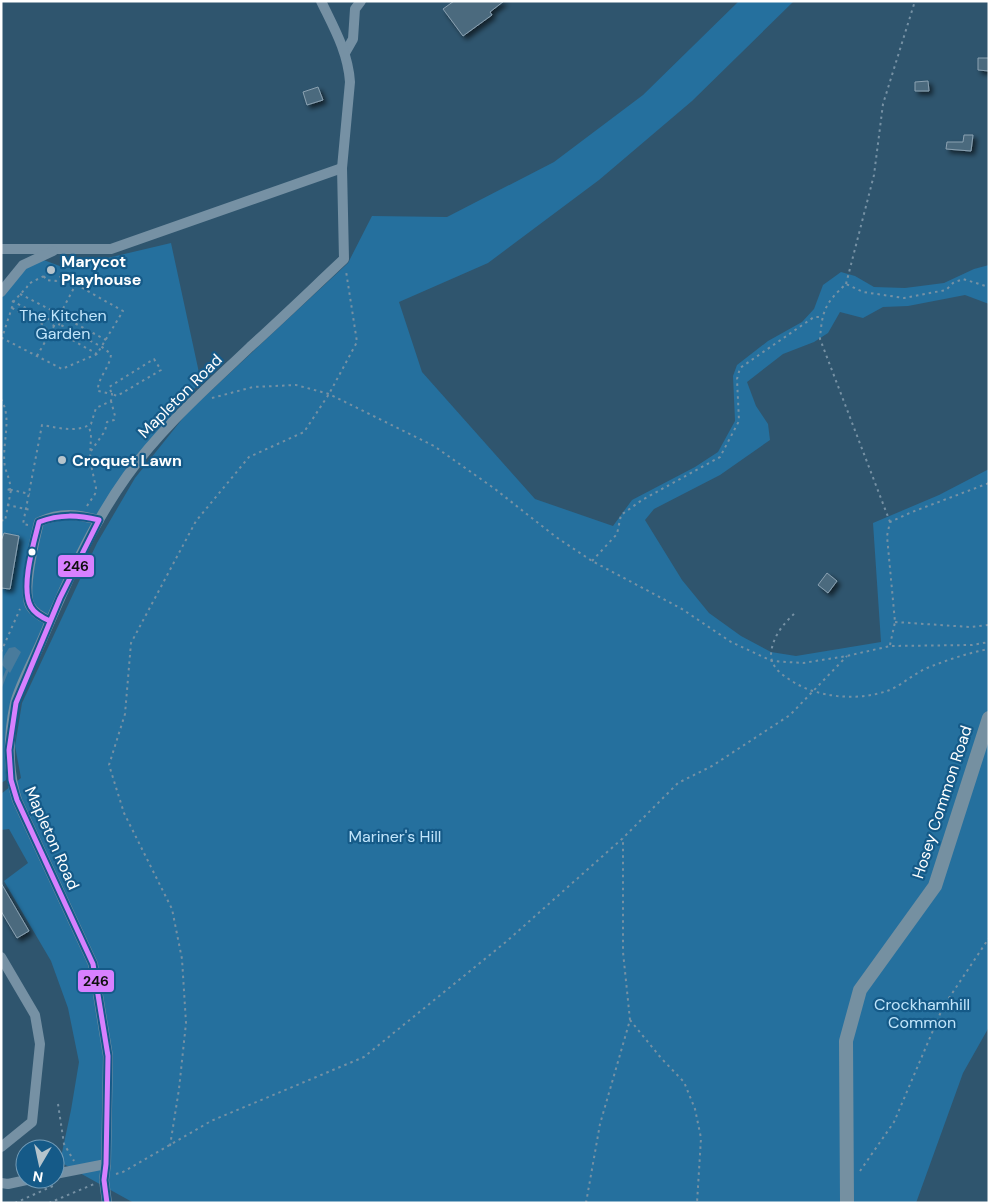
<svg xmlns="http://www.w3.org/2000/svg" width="990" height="1204" viewBox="0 0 990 1204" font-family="'DM Sans',sans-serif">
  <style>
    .green { fill: #25709e }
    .water { fill: #497b9c }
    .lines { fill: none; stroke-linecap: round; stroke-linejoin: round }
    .stream { stroke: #497b9c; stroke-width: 3 }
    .building { fill: #4c6a7e; stroke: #8aa1b1; filter: url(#shadow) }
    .path { stroke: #7691a4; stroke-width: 2; stroke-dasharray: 2.5 4; stroke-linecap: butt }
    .minor { stroke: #7691a4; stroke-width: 10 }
    .major { stroke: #7590a1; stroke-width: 14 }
    .bus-1-casing { stroke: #155a88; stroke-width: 9 }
    .bus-1 { stroke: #d880ff; stroke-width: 5 }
    .poi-dot { fill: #b6c4cc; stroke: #155a88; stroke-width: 2 }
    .bus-dot { fill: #fff; stroke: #155a88; stroke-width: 2 }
    .labels { text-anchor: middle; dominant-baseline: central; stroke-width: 4.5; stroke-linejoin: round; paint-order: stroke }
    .poi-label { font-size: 16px; font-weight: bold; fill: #fff; stroke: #155a88; text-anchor: start }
    .park-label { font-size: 16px; fill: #c1e5fb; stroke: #155a88 }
    .street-label { font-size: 16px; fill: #fff; stroke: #155a88 }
    .line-badge { stroke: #155a88; stroke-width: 2 }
    .pale-badge-label { font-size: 14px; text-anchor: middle; font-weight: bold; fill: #111 }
  </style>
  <defs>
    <filter id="shadow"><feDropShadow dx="3.5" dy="3.5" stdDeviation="2.5" flood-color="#0009"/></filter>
  </defs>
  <rect width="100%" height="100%" fill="#2f556e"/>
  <!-- green -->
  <g class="green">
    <polygon points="739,1 794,1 692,101 599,180 488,263 399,302 422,372 535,499 613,526 632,500 695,467 718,452 735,421 733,376 737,365 768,341 802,322 814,309 823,285 841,272 855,276 874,287 905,288 944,283 974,269 989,265 989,304 965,295 908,306 883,307 863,318 840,312 828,333 814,342 783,354 747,382 756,406 768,424 770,440 720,475 654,509 645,520 682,580 709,613 741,636 771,652 796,656 881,642 873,523 939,495 989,469 989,1027 963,1073 916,1203 134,1203 60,1162 71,1110 79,1062 68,1008 51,961 4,881 28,863 9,829 1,830 1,794 21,778 15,746 22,703 97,543 135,478 187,413 348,263 372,216 447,217 554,162 643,95"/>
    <polygon points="171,243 201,382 185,398 132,466 44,625 5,747 6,780 1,783 1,296 31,263 41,259 65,268"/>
  </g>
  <!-- water -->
  <polygon class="water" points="15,647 21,652 10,673 2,665 4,656 9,648"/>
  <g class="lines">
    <!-- stream -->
    <polyline class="stream" points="1,686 7,671"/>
  </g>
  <!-- building -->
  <g class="building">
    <polygon points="454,1 504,1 490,12 492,15 463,36 443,9"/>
    <polygon points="978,58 989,58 989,71 978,70"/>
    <polygon points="928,81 929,91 915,91 915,82"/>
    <polygon points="318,87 323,100 307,105 303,92"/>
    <polygon points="964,135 973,135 971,151 946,149 947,142 963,142"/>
    <polygon points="4,533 19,536 10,589 1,588 1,541"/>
    <polygon points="827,573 837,581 828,593 818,585"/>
    <polygon points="1,883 29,931 17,938 1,911"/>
  </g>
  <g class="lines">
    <!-- path -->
    <g class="path">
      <polygon points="44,276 46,280 56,281 61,276 123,311 97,354 62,369 2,338 14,301 27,287 28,284"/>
      <polyline points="846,284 874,175 883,104 915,1"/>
      <polyline points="20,294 51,310 62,311 67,319 106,340"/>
      <polyline points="12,301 52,321"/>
      <polyline points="12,308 44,325 50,334 60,333 97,354"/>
      <circle cx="56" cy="323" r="3.5"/>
      <polyline points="57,320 76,284"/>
      <polyline points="37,356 54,326"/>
      <polygon points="154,359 161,370 117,396 112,394 109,387"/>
      <polyline points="212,398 253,387 296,385 329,394 434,446 495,489 556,537 592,561 682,609 731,642 772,661 803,663 847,656 890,646 972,645 989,642"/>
      <path d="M 1,399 C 13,419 1,445 5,467 C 7,475 11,481 10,490"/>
      <polyline points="91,451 105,431 107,422 114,420 115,416 111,401"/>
      <polyline points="10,490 7,489 30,494"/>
      <polyline points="7,505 31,510"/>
      <polyline points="87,506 95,494 96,488 90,460 91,435 89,426"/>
      <polyline points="1,520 5,521 11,490"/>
      <path d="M 890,522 L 820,339 C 822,311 825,303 846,284 L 863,292 L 904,298 L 946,290 L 953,283 L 963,279 L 989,287"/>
      <path d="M 28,525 L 23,524 L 42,425 C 60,428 76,433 91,424 L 96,408 L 111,401 L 112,394 L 98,391 C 97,378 110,368 111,354 L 102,347 L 59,324"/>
      <polyline points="592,561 617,534 621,515 642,500 720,457 739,421 737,379 740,368 814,317 822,317"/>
      <path d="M 794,614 C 783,624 771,639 771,656 C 772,668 782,675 792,681 C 817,698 859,701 887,691 C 901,686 913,674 927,668 C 947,660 968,653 989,649"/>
      <polyline points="895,622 970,627 989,625"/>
      <polyline points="890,645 895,622 887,536 890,522 912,512 989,483"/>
      <polyline points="1,652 20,609"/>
      <polyline points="630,1020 661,1058 684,1082 695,1109 701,1138 697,1203"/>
      <polyline points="58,1104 64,1144 74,1161"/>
      <polyline points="170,1146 179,1089 186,1023 182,959 172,909 124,813 109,765 125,714 131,643 196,521 249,457 304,432 329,394 357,342 346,271"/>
      <polyline points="860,1171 894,1122 943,1007 989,938"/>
      <polyline points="116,1174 123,1172 211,1121 364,1057 507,941 623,838 678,783 712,766 790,715 847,656"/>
      <polyline points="15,1203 55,1185"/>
      <polyline points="49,1203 94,1184"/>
      <polyline points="586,1203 600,1124 630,1020 623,952 623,838"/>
    </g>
    <!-- minor -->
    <g class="minor">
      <polyline points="345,53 353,39 355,9 361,1"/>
      <polyline points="1,249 111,249 342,168"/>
      <polyline points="1,292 23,265 53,251"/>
      <path d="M 50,621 C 44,618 35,614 31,607 C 21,595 35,538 39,522 C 61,512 76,514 99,520"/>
      <polyline points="1,957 35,1015 40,1044 32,1122 1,1147"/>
      <polyline points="55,1174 106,1164"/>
      <polyline points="1,1183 8,1184 31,1179"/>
      <path d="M 107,1203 L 104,1180 L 106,1164 L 108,1056 L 93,964 L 17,800 C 7,768 8,736 15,703 C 20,684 34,659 42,640 C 66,584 91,526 127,476 C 162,427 207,388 250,347 C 282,318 313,288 344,259 L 342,168 L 350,82 C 348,52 334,28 321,1"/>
    </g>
    <!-- major -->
    <polyline class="major" points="847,1203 846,1041 860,990 935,886 989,718"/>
    <!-- bus-1 casing -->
    <g class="bus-1-casing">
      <path id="bus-1" d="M 50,621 C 43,618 35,614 31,607 C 20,588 34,542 39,522 C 60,514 78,515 99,520 L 60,598 L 16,703 L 9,750 L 11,780 L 17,800 L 93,964 L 108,1056 L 106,1164 L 104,1180 L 107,1203"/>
    </g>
    <!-- bus-1 -->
    <use href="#bus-1" class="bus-1"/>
  </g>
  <!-- markers -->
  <g class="poi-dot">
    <circle cx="51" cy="270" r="5"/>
    <circle cx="62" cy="460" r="5"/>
  </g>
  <circle class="bus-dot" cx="32" cy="552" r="4.5"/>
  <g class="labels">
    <!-- poi labels -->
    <g class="poi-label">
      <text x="61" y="261">Marycot<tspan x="61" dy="18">Playhouse</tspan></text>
      <text x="72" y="460">Croquet Lawn</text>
    </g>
    <!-- park labels -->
    <g class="park-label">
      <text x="63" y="315">The Kitchen<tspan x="63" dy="18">Garden</tspan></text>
      <text x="395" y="836">Mariner's Hill</text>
      <text x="922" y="1004">Crockhamhill<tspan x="922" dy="18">Common</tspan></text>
    </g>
    <!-- street labels -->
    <g class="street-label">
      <text transform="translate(180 396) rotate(-45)">Mapleton Road</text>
      <text transform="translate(942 802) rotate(-72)">Hosey Common Road</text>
      <text transform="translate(52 838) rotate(66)">Mapleton Road</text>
    </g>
  </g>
  <g class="line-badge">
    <rect x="57" y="554" width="38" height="24" rx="5" fill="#d880ff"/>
    <rect x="77" y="969" width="38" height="24" rx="5" fill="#d880ff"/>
  </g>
  <g class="pale-badge-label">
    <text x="76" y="571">246</text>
    <text x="96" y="986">246</text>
  </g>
  <!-- border -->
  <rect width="990" height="1204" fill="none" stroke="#ffffff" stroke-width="5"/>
  <!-- north arrow -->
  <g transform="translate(40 1164) rotate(189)"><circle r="24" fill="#155a88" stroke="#739cb8"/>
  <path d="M0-4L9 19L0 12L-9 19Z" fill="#b6c4cc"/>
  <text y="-8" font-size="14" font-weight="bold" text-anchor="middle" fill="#ffffff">N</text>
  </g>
</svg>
